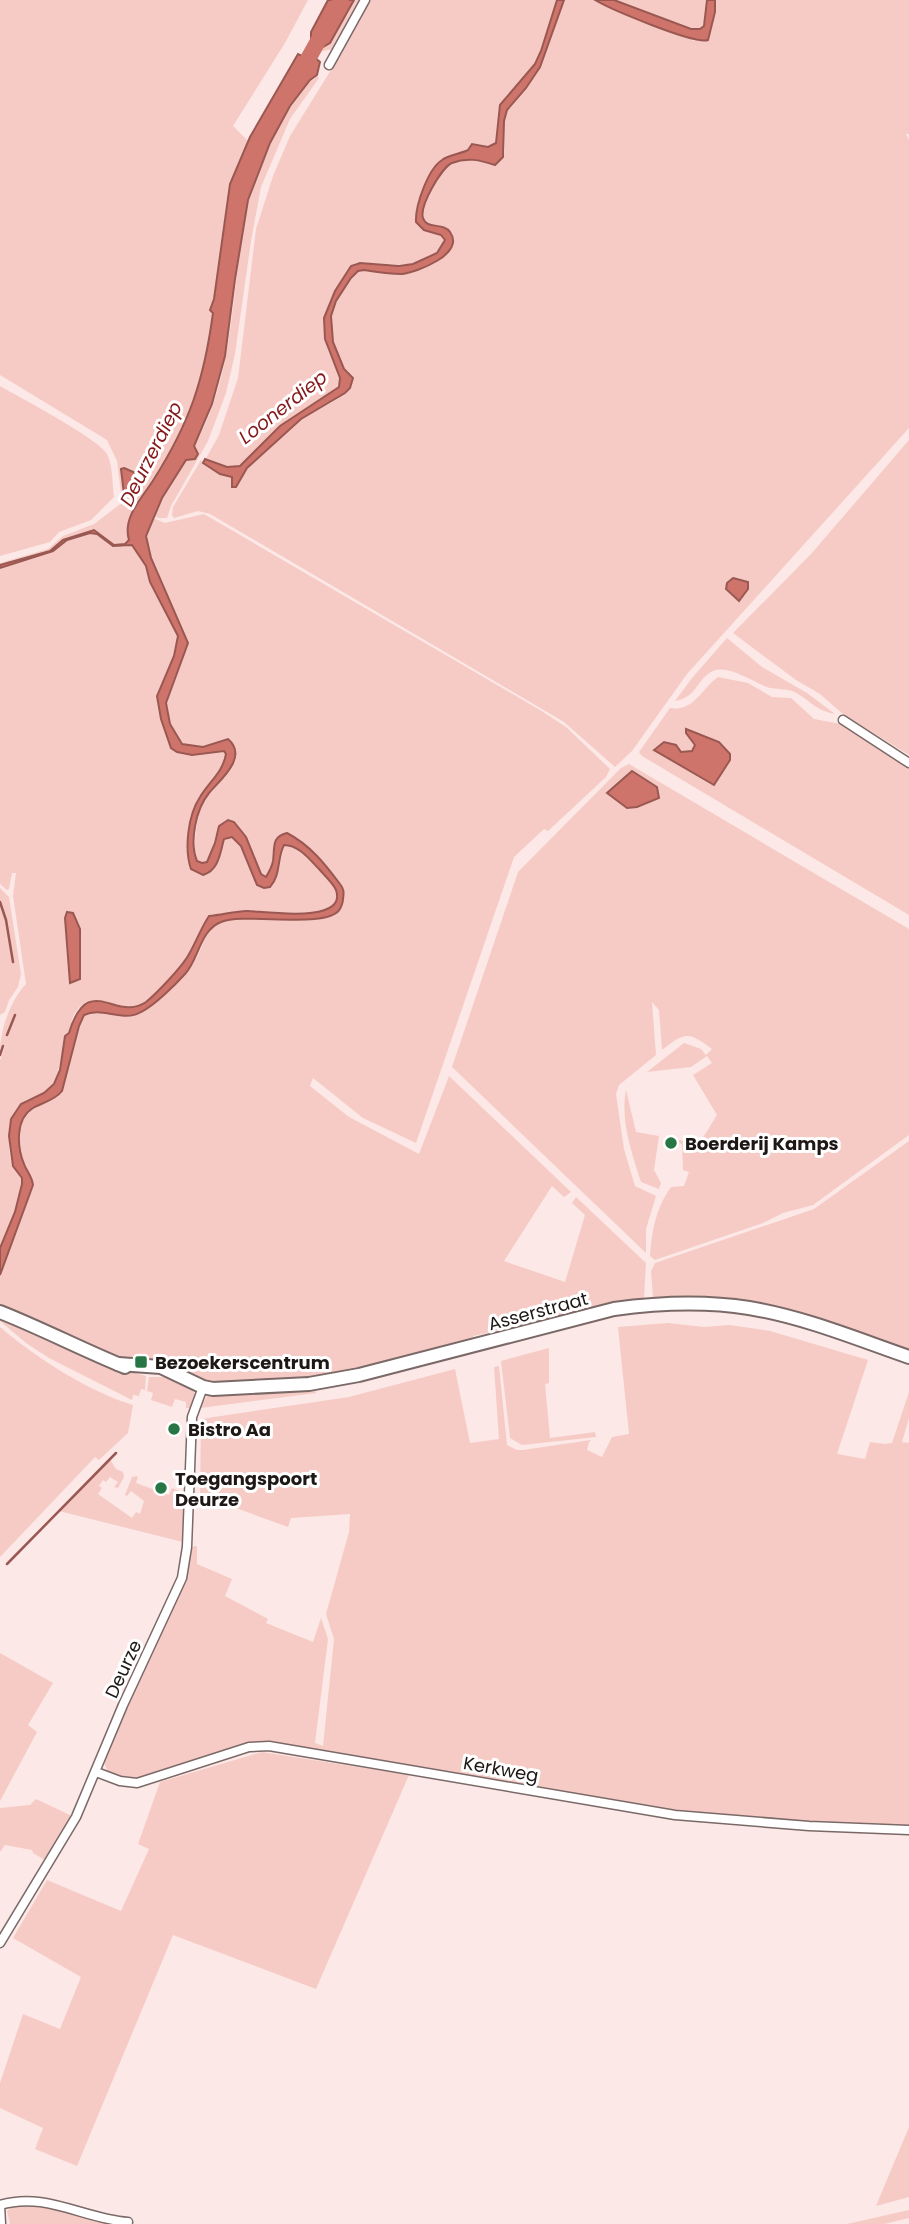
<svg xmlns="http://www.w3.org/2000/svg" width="909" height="2224" viewBox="0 0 909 2224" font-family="Poppins,sans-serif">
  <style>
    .green { fill: #f6cbc5; fill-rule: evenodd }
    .water { fill: #cf746b; stroke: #9a5852; stroke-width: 2 }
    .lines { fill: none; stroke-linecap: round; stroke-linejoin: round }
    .stream { stroke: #9a5852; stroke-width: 2.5 }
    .river { stroke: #cf746b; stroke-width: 16 }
    .street-casing { stroke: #7a6967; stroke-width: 11 }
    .secondary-casing { stroke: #7a6967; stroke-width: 16 }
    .street { stroke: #fff; stroke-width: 8 }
    .secondary { stroke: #fff; stroke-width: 12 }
    .poi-dot { fill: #287646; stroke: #fff; stroke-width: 2.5 }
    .labels { text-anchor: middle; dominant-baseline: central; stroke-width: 6; stroke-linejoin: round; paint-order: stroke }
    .poi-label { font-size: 18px; font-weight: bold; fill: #1d1716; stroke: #fff; text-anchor: start }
    .street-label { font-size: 18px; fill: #1d1716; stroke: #fff }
    .water-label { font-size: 19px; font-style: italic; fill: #861718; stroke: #fff }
  </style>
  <rect width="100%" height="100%" fill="#fce8e6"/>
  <!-- green -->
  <g class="green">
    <path d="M 0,0 L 308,0 L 285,43 L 233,126 L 249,142 L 230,184 L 214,299 L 210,310 L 213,313 C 208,350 203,389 186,423 C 172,451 153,477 137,505 L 123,499 L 124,494 L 129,494 L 136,486 L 139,475 L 123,468 L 124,494 L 121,493 L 117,461 L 107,440 L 0,375 Z"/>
    <polygon points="354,0 362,0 334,49 322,51 321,47 348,14"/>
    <path d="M 367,0 L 557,0 L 541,51 L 535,64 L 500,105 L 496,143 L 488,147 L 472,144 L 468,150 C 460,154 449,155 442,160 C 428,170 414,206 416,222 L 426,231 L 441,235 L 445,240 C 432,276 383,261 355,263 C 332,288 317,319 329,353 C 334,364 343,377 338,389 L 280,426 L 240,466 L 227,467 L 208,459 L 205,460 L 219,435 L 238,378 L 256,229 L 273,176 L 290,136 L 336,62 Z"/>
    <path d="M 564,0 L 595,0 L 694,41 L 715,12 L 715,0 L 909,0 L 909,134 L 906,134 L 909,140 L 909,428 L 687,674 L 632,751 L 615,767 L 564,722 L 210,514 L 198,511 L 174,518 L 172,515 L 173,507 L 201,460 L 208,467 L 231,477 L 236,487 C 246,466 256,462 271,447 C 281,438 289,429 299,421 C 317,408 347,401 353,378 L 344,369 L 333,342 L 331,326 L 331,316 L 338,298 L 358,271 C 389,265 414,284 445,255 C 474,228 426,228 423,217 C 420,209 426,199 430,192 C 450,160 456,153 495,165 L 505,153 L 504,121 L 507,110 L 526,88 L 540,67 Z"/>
    <polygon points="614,0 707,0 705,23 701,29 690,29"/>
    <path d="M 316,76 L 319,78 L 290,119 L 261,187 L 251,241 L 235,354 L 226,393 L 208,441 L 171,506 L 167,518 L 158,518 L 154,515 L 162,498 L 186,460 L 195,459 L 197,454 L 194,446 C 236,375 231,286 246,207 C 252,177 273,131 291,105 C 297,96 304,89 310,80 L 314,79 L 313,82 Z"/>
    <path d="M 0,386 C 19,397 99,439 107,454 C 113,466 112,483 114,497 L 91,520 L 59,532 L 50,542 L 0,556 Z"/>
    <polygon points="909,440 909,755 844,715 820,694 796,680 733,633 811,554"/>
    <path d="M 125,503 L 135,508 L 127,528 L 129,540 L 125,544 L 118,545 L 123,547 L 131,545 L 146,566 L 150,582 L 178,636 L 174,656 L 157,701 L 171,748 C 186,762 206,751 224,751 L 226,754 C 223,771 210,782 200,796 C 191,809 184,845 188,861 C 190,865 195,870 198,874 L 207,875 L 216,866 L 224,839 L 232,837 L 241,846 L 257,885 L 264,888 L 270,887 L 279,869 L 284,845 C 298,845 310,859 319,869 C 324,875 333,883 336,890 C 348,925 262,911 247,911 C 235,911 222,915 209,916 C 201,928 196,942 189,954 C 183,966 156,994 146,1002 C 125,1017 91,986 75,1013 C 71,1020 71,1026 69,1034 L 65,1036 C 66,1045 62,1053 60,1062 C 53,1109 28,1085 13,1115 C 7,1126 8,1158 14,1168 C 17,1174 22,1175 22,1182 C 23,1199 6,1232 0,1248 L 0,1061 L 5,1046 L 2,1045 L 0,1051 C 0,1029 12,998 26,984 L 13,896 L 16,873 L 12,873 L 9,889 L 7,890 L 0,884 L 0,568 L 53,551 L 67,540 L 90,533 L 97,534 L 114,545 L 94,530 L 63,540 L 50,551 L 0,565 L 0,563 L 48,549 L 63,536 L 94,524 L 119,505 ZM 71,912 L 79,924 L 81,971 L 79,981 L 72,981 L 65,918 Z"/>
    <path d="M 204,514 L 540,710 L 566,727 L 610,769 L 606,777 L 548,831 L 544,829 L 514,857 L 416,1143 L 363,1118 L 313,1078 L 310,1086 L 349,1117 L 419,1154 L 449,1076 L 571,1192 L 564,1197 L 552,1186 L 504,1261 L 565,1282 L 585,1215 L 572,1203 L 576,1197 L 646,1263 L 644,1298 L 615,1303 L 473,1336 L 474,1342 L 392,1364 L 298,1381 L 213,1384 C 203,1383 187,1376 182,1368 L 127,1362 L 0,1305 L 0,1275 L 33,1185 C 31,1176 27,1172 24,1164 C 17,1147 15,1119 33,1108 C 43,1101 54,1101 62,1091 L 79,1026 L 84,1015 C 101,1006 122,1019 141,1012 C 156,1007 188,970 197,957 C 204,945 205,930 220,922 C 247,909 334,937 343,901 C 347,885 329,868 318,857 C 308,846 298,838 284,833 L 274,841 L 272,865 L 266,877 L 261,874 L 246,837 L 233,821 L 226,820 C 215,831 213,848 207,862 L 199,862 C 194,855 195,850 195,841 C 196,826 198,813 206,799 C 214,783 252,759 228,739 L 203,747 L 182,744 L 170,724 L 166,703 L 188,643 L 148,549 L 146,536 L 153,518 L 165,523 Z"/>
    <path d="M 727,638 L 762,667 L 807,693 L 835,714 C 813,710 809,698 792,691 C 785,689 777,689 770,688 C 755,684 730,664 713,671 C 696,679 698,697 675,701 L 692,678 Z"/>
    <path d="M 718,677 L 748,683 L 772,697 L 791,698 L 814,719 L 846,725 L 909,768 L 909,915 L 642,756 L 639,752 L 670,708 C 694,712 701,689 718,677 ZM 686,729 L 719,742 L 714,785 L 664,742 L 681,752 L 692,751 L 695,745 L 686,733 Z"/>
    <path d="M 629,764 L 909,929 L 909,1135 L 813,1205 L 783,1213 L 763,1223 L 655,1260 L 650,1256 C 652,1230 656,1208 671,1187 L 684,1186 L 689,1172 L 683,1170 L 682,1144 L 678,1143 L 679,1140 L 699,1144 L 717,1115 L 693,1075 L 712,1063 L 707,1056 L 691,1067 L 647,1072 L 684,1043 L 701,1049 L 706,1055 L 712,1049 C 688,1031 685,1032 662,1050 L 659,1010 L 652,1002 L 656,1055 L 619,1085 L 616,1094 L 624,1149 L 635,1186 L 656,1196 L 646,1229 L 646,1253 L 452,1067 L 518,872 L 621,768 Z"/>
    <polygon points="0,888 9,897 21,974 18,987 9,1000 5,1012 0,1015"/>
    <path d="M 626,1090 L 636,1132 L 659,1136 L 654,1170 L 661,1183 L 659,1189 L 641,1182 C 632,1154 620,1119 626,1090 Z"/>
    <path d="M 909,1141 L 909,1351 C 854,1333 797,1309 739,1300 C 711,1296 682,1297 653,1298 L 651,1271 L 655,1263 L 814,1209 Z"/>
    <polygon points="0,1317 54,1339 98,1362 146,1376 145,1390 141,1389 139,1396 133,1395 132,1400 49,1358 26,1343 0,1321"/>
    <polygon points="668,1323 704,1327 729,1325 770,1331 868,1360 837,1454 865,1459 870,1442 885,1444 892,1443 909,1392 909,1418 902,1442 909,1443 909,1827 828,1824 678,1812 268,1744 131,1781 108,1773 104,1761 107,1751 182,1587 189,1552 194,1546 197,1546 197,1564 232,1579 225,1596 268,1619 266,1623 313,1642 321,1618 328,1639 315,1743 323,1746 334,1639 326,1614 349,1532 350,1514 291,1518 288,1527 200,1495 201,1419 349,1397 455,1369 470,1443 499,1439 494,1367 499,1366 507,1445 517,1450 523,1450 591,1440 589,1442 587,1450 602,1457 612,1437 629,1434 618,1327"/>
    <path d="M 0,1327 C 35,1357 89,1392 133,1405 L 128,1433 L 99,1460 L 95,1457 L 0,1557 Z"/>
    <polygon points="549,1348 549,1383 545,1384 550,1438 595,1432 596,1437 522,1445 510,1438 501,1361"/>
    <polygon points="149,1377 171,1377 191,1386 195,1395 190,1408 186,1408 186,1402 175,1399 172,1407 151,1400 153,1393 147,1391"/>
    <polygon points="315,1387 316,1393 200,1408 207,1396 214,1393"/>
    <polygon points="109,1458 116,1469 123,1472 124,1477 118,1488 114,1487 118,1482 110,1477 106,1482 103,1480 99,1486 102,1488 98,1494 132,1518 136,1512 140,1514 144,1501 131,1491 127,1496 125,1495 132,1477 138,1476 136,1483 169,1495 172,1488 184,1493 183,1542 59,1511"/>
    <polygon points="0,1653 53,1683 28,1725 37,1732 0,1801"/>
    <polygon points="262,1752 409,1775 316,1989 173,1935 77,2166 35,2149 43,2128 0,2108 0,2083 23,2014 60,2029 81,1977 13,1938 47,1880 121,1911 149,1849 138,1844 160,1782"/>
    <polygon points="36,1799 72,1816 45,1860 33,1853 32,1850 5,1845 0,1852 0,1808 30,1805"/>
    <polygon points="909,2127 909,2197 876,2206"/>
    <polygon points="23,2204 55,2208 111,2224 10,2224 7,2211 14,2206"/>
    <polygon points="909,2210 909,2218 884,2224 847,2224"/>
  </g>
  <!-- water -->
  <g class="water">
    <polygon points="328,0 354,0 330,43 321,48 311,43 311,32"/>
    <path d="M 557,0 L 564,0 L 540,67 L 526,88 L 507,110 L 504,121 L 503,157 L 495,165 C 480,160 467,157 452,163 C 442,167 419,206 423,218 C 427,230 443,222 450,232 C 466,254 417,272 402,274 C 390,274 376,272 364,270 L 358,271 L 351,278 L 336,301 L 331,316 L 333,342 L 344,369 L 353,378 L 350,388 L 345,393 L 301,419 L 247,468 L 236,487 L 232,487 L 232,477 L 220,474 L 203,463 L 205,459 L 227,467 L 240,466 L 280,426 L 339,387 L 340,378 L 325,339 L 324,318 L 335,291 L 351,266 L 360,263 L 399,266 L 413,264 L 437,253 L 445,240 L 441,235 L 424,230 L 416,222 C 415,206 428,169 442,160 C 449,155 460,154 468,150 L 472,144 L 488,147 L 496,143 L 500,105 L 535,64 L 541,51 Z"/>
    <path d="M 595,0 L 614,0 L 691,29 L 700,29 L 704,26 L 707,0 L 715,0 L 715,12 L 708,40 C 695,45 610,9 595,0 Z"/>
    <path d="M 308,48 L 317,54 L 315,58 L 320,62 L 317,75 L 310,80 L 290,106 L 270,143 L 248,200 L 235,279 L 225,356 L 212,404 L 194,446 L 198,454 L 195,459 L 186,460 L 162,498 L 146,536 L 151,558 L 188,643 L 166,703 L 170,724 L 182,744 L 203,747 L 228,739 C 249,757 220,780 209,793 C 196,809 189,842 197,861 L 202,863 L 207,862 L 215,843 L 219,826 L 228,820 L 234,822 L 246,837 L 261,874 L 266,877 C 269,872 272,867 273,861 C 275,847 271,837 287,833 C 310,845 325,864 340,884 C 344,889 344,892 343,899 C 343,901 341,907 340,909 C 327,930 245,912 221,922 C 200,930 199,959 185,974 C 176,984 154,1006 141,1012 C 123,1023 102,1006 84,1015 L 79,1026 L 62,1091 C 54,1101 43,1102 33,1108 C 15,1119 17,1147 24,1164 C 27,1172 32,1176 33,1185 L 0,1275 L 0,1248 L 15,1212 L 22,1184 L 22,1178 L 13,1166 L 9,1136 L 11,1119 L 21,1104 L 44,1093 L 54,1084 L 60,1070 L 65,1036 L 69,1033 C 88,970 116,1023 146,1002 C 156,994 183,966 189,954 C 196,942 201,928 209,916 C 222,915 235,911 247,911 C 262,911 348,925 336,890 C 333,883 324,875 319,869 C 310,860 299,845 284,845 C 277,858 281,875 270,887 L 264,888 L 257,885 L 241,846 L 232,837 L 224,839 C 220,853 219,870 203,875 L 191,869 C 184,849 188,815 200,797 C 209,782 223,772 226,754 L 224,751 L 192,755 L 177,752 L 171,748 L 161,719 L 157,696 L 174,656 L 178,636 L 150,582 L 146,566 L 132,545 L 113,546 L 97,534 L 90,533 L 67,540 L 53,551 L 0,568 L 0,565 L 50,551 L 63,540 L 94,530 L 114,545 L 125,544 L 129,540 C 122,517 143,497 154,479 C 190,422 204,380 213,313 L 210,310 L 214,299 L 230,184 L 250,137 L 298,54 L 302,56 Z"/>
    <polygon points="124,468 138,474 140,477 136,487 127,495 124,494 121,469"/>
    <polygon points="733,578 748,582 748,589 739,601 726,589 727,583"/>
    <polygon points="686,729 719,742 730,754 730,760 714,785 654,750 664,742 676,745 681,752 692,751 695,745 686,733"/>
    <polygon points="632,771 657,787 659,798 637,807 627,808 607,793"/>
    <polygon points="67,912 73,913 80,929 80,979 70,983 65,918"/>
  </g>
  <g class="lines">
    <!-- stream -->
    <g class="stream">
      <polyline points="0,902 6,920 13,962"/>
      <polyline points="7,1035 15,1015"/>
      <polyline points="0,1055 3,1046"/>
      <polyline points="7,1564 116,1453"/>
    </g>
    <!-- river -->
    <polyline class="river" points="303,68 341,0"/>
    <!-- street casing -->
    <g class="street-casing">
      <g id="street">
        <polyline points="329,65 365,0"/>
        <polyline points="843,720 909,763"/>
        <polyline points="96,1772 120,1781 137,1783 249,1747 269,1746 675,1815 809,1826 909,1830"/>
        <polyline points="0,1943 76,1817 123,1705 182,1578 187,1547 192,1417 203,1387"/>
        <path d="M 0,2205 C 45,2191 84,2219 128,2222"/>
        <polyline points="0,2205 1,2224"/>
      </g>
    </g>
    <!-- secondary casing -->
    <g class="secondary-casing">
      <g id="secondary">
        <path d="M 0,1312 C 43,1329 83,1350 125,1367"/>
        <path d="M 118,1364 L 161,1367 L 203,1387 L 213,1389 L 309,1384 L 359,1375 L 614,1309 C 658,1303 705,1301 749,1308 C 804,1317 857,1339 909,1357"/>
      </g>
    </g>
    <!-- street -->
    <use href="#street" class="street"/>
    <!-- secondary -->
    <use href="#secondary" class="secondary"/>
  </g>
  <!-- markers -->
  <g class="poi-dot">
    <circle cx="671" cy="1143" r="7"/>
    <rect x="134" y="1355" width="14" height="14" rx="3.5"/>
    <circle cx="174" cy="1429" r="7"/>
    <circle cx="161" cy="1488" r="7"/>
  </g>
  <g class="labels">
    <!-- poi labels -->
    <g class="poi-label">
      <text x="685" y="1143">Boerderij Kamps</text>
      <text x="155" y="1362">Bezoekerscentrum</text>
      <text x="188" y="1429">Bistro Aa</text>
      <text x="175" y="1478">Toegangspoort<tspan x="175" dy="21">Deurze</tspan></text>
    </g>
    <!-- street labels -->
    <g class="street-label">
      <text transform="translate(538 1311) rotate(-15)">Asserstraat</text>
      <text transform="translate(123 1669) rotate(-65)">Deurze</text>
      <text transform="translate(501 1769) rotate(10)">Kerkweg</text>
    </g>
    <!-- water labels -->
    <g class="water-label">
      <text transform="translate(283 407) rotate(-38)">Loonerdiep</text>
      <text transform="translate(151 454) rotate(-63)">Deurzerdiep</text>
    </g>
  </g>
</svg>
